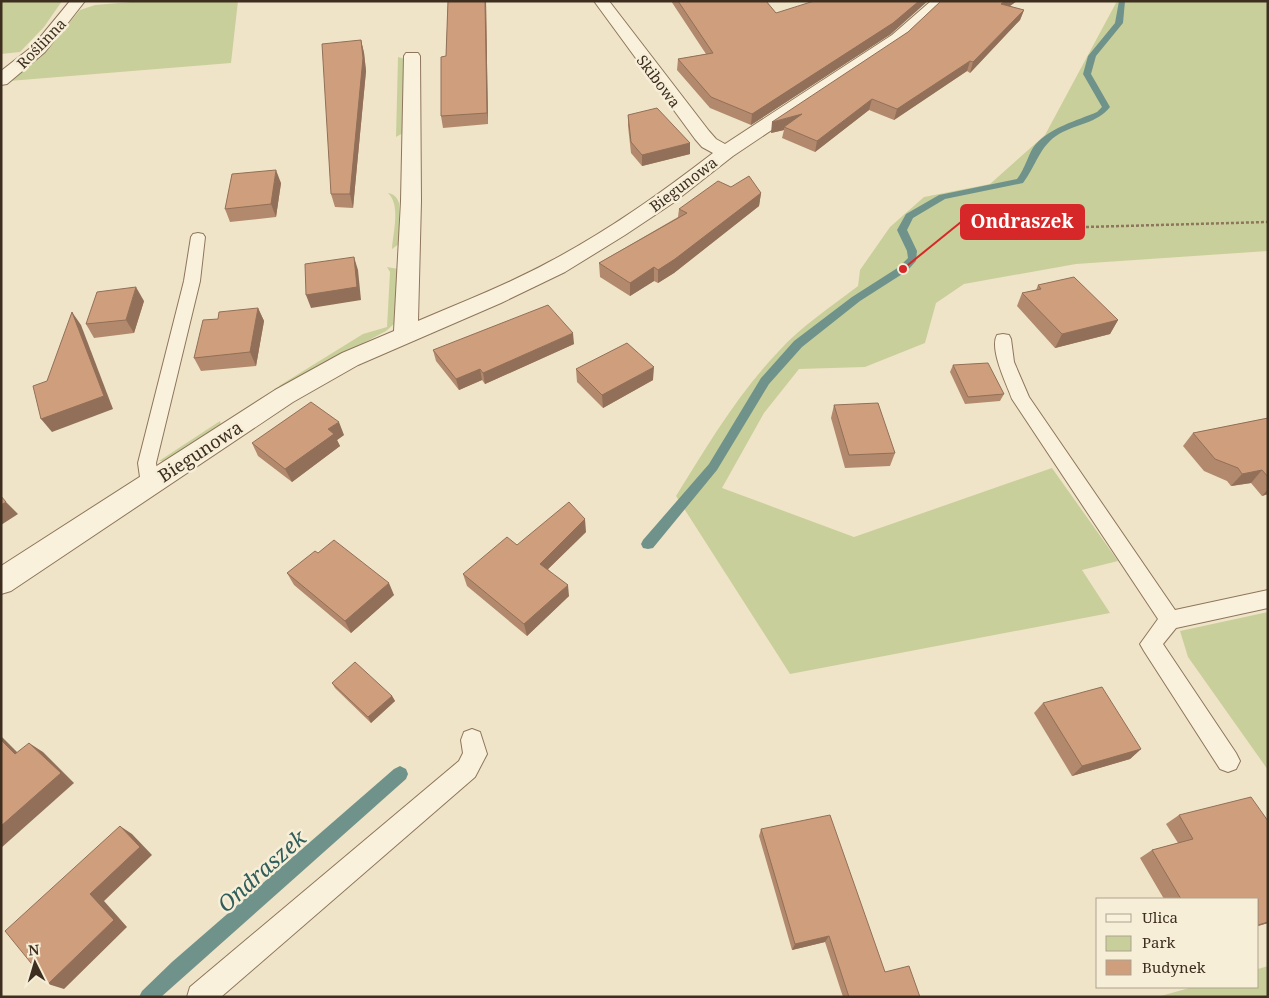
<svg xmlns="http://www.w3.org/2000/svg" width="1269" height="998" viewBox="0 0 1269 998" font-family="'Noto Serif',serif">
  <style>
    .green { fill: #c9cf9b }
    .lines { fill: none; stroke-linecap: round; stroke-linejoin: round }
    .stream { fill: #6f938a; fill-rule: evenodd }
    .service-casing { stroke: #8d765c; stroke-width: 2 }
    .minor-casing { stroke: #8d765c; stroke-width: 2 }
    .path { stroke: #8d765c; stroke-width: 2.5; stroke-dasharray: 3 2; stroke-linecap: butt }
    .service { fill: #faf1dc; fill-rule: evenodd }
    .minor { fill: #faf1dc; fill-rule: evenodd }
    .wall { fill: #b2896c }
    .shaded-wall { fill: #916f58 }
    .building { fill: #cf9f7d; stroke: #916f58 }
    .labels { text-anchor: middle; dominant-baseline: central; stroke-width: 5; stroke-linejoin: round; paint-order: stroke }
    .far-street-label { font-size: 15px; fill: #3d2e20; stroke: #f7eed8 }
    .street-label { font-size: 18px; fill: #3d2e20; stroke: #f7eed8 }
    .near-water-label { font-size: 22px; font-style: italic; fill: #2f5d5a; stroke: #f7eed8 }
    .leader { fill: none; stroke: #d62828; stroke-width: 2 }
    .callout-dot { fill: #d62828; stroke: #f7eed8; stroke-width: 2 }
    .callout { fill: #d62828; stroke: #d62828; stroke-width: 2 }
    .callout-label { font-size: 19px; text-anchor: middle; font-weight: bold; fill: #fff }
  </style>
  <rect width="100%" height="100%" fill="#f0e4c8"/>
  <!-- green -->
  <g class="green">
    <polygon points="1,1 62,1 44,27 20,52 1,54"/>
    <polygon points="143,1 238,1 231,63 9,81 47,49 80,10 95,5"/>
    <path d="M 1117,1 L 1268,1 L 1268,251 L 1076,264 L 964,284 L 936,303 L 925,343 L 865,367 L 799,369 L 764,413 L 722,488 L 854,537 L 1052,468 L 1118,561 L 1082,570 L 1110,613 L 790,674 L 676,496 C 707,446 737,395 778,352 C 801,326 831,307 858,286 L 860,270 L 890,227 L 924,197 L 990,184 L 1045,135 Z"/>
    <polygon points="398,57 405,59 403,133 396,137"/>
    <path d="M 388,193 C 394,194 397,197 399,203 L 399,244 L 392,249 C 393,233 401,205 388,193 Z"/>
    <polygon points="387,267 398,269 395,323 386,331 285,385 279,386 363,334 387,327 390,272"/>
    <polygon points="220,421 221,425 166,462 159,461"/>
    <polygon points="1268,612 1268,770 1188,657 1180,631"/>
    <polygon points="1268,966 1268,997 1157,997 1193,987 1258,987 1258,969"/>
  </g>
  <g class="lines">
    <!-- stream -->
    <g class="stream">
      <path d="M 1119,1 L 1125,1 L 1123,23 L 1096,56 L 1091,74 L 1110,107 C 1098,123 1076,124 1059,134 C 1040,145 1036,166 1023,183 L 945,199 L 913,218 L 907,230 L 917,251 L 916,261 L 907,271 L 860,301 L 802,347 L 769,384 L 717,470 L 653,548 L 648,549 L 643,548 L 641,544 L 643,540 L 709,464 L 761,378 L 794,341 L 852,297 L 899,267 L 908,258 L 907,251 L 897,230 L 906,214 L 939,195 L 1017,179 C 1025,169 1029,152 1035,145 C 1051,127 1076,121 1097,112 L 1102,107 L 1083,74 L 1088,56 L 1115,23 Z"/>
      <polygon points="400,766 406,769 408,774 406,779 161,997 139,997 142,991 172,962 394,769"/>
    </g>
    <!-- service casing -->
    <g class="service-casing">
      <g id="service">
        <polygon points="198,233 203,234 205,237 200,281 156,463 159,484 157,489 150,491 143,489 141,484 138,463 184,281 191,237 193,234"/>
        <path d="M 1003,334 L 1009,335 L 1011,339 L 1014,362 L 1029,397 L 1175,610 L 1268,590 L 1268,608 L 1176,628 L 1163,644 L 1236,753 L 1240,761 L 1236,769 L 1228,772 L 1220,769 L 1144,651 L 1140,644 L 1158,619 L 1012,399 C 1007,385 989,349 997,335 Z"/>
        <polygon points="472,729 480,732 487,754 475,777 221,997 187,997 190,987 459,761 463,753 461,740 464,732"/>
      </g>
    </g>
    <!-- minor casing -->
    <g class="minor-casing">
      <g id="minor">
        <polygon points="70,1 85,1 45,52 7,84 1,85 1,71 33,46"/>
        <path d="M 594,1 L 609,1 L 709,131 L 716,139 L 725,144 L 892,35 L 931,1 L 947,1 L 904,41 L 733,156 L 673,203 L 625,235 L 565,272 L 501,303 L 358,365 L 293,402 L 11,591 L 1,594 L 1,566 L 275,390 L 342,353 L 394,331 L 401,201 L 404,56 L 406,53 L 418,53 L 420,56 L 421,201 L 418,321 C 462,302 507,285 549,262 C 608,231 661,193 713,153 L 702,147 L 695,139 Z"/>
      </g>
    </g>
    <!-- path -->
    <polyline class="path" points="1086,227 1268,222"/>
    <!-- service -->
    <use href="#service" class="service"/>
    <!-- minor -->
    <use href="#minor" class="minor"/>
  </g>
  <!-- wall -->
  <g class="wall">
    <polygon points="448,1 486,1 488,124 443,128 441,116 446,56"/>
    <polygon points="671,1 766,1 776,13 891,34 751,125 710,108 677,70 678,59 706,54"/>
    <polygon points="941,1 1017,1 1010,6 1024,10 1020,20 970,73 967,71 894,120 869,110 815,152 782,138 784,130 771,133 908,32"/>
    <polygon points="361,40 364,53 366,71 353,208 335,207 331,194"/>
    <polygon points="628,115 690,143 690,154 642,166 631,153 628,126"/>
    <polygon points="281,183 276,217 230,222 225,209"/>
    <polygon points="731,187 761,193 759,206 674,273 658,283 654,281 630,296 600,277 599,263 678,217 679,209"/>
    <polygon points="1038,285 1118,320 1110,334 1055,348 1017,306 1022,293 1036,290"/>
    <polygon points="144,301 134,333 94,338 86,324"/>
    <polygon points="258,308 264,321 256,366 201,371 194,358 218,319"/>
    <polygon points="574,344 485,384 482,380 459,390 436,361 433,350"/>
    <polygon points="953,365 1004,394 1000,401 965,404 950,372"/>
    <polygon points="576,369 653,380 603,408 577,382"/>
    <polygon points="834,405 895,453 890,466 845,468 831,418"/>
    <polygon points="1268,418 1268,494 1262,496 1251,483 1231,486 1227,481 1204,471 1183,446 1193,433"/>
    <polygon points="344,435 337,440 340,446 292,482 258,456 252,443"/>
    <polygon points="586,532 548,569 569,596 527,636 467,586 463,574 517,545"/>
    <polygon points="318,553 394,595 351,633 294,585 287,573"/>
    <polygon points="332,683 392,696 395,701 371,723 335,688"/>
    <polygon points="1043,703 1141,749 1130,759 1072,776 1034,713"/>
    <polygon points="1179,815 1268,821 1268,923 1258,926 1258,899 1164,899 1140,858 1152,850 1178,843 1166,824"/>
    <polygon points="761,829 885,972 920,997 843,997 825,942 792,950 759,836"/>
  </g>
  <!-- shaded-wall -->
  <g class="shaded-wall">
    <polygon points="485,1 486,1 488,124 487,113"/>
    <polygon points="919,1 928,1 891,34 751,125 752,114"/>
    <polygon points="1005,1 1017,1 998,14 1001,4"/>
    <polygon points="1024,10 1020,20 970,73 973,62"/>
    <polygon points="361,40 364,53 366,71 353,208 350,194"/>
    <polygon points="970,61 967,71 894,120 897,109"/>
    <polygon points="872,99 869,110 815,152 817,141"/>
    <polygon points="802,114 784,127 784,130 771,133 772,122"/>
    <polygon points="690,143 690,154 642,166 642,155"/>
    <polygon points="276,170 281,183 276,217 271,204"/>
    <polygon points="761,193 759,206 674,273 658,283 658,270"/>
    <polygon points="354,257 358,270 361,300 311,308 306,295"/>
    <polygon points="654,267 654,281 630,296 630,283"/>
    <polygon points="136,287 144,301 134,333 126,320"/>
    <polygon points="258,308 264,321 256,366 250,352"/>
    <polygon points="72,312 81,325 113,409 52,432 41,419"/>
    <polygon points="1118,320 1110,334 1055,348 1062,334"/>
    <polygon points="573,333 574,344 485,384 483,373"/>
    <polygon points="654,367 653,380 603,408 602,395"/>
    <polygon points="480,369 482,380 459,390 456,379"/>
    <polygon points="339,422 344,435 337,440 340,446 292,482 285,469 328,429"/>
    <polygon points="1262,470 1251,483 1231,486 1242,474"/>
    <polygon points="1268,489 1268,494 1262,496"/>
    <polygon points="6,502 18,514 1,525 1,505"/>
    <polygon points="585,519 586,532 542,575 540,564"/>
    <polygon points="389,583 394,595 351,633 345,621"/>
    <polygon points="568,585 569,596 527,636 524,624"/>
    <polygon points="392,696 395,701 371,723 368,717"/>
    <polygon points="1,736 29,764 15,754 1,740"/>
    <polygon points="29,743 43,752 74,783 1,848 1,826"/>
    <polygon points="1141,749 1130,759 1072,776 1082,766"/>
    <polygon points="120,826 132,834 152,855 104,901 127,927 64,989 48,984 90,894"/>
    <polygon points="1268,922 1268,923 1258,926 1258,925"/>
    <polygon points="829,936 825,942 792,950 795,944"/>
  </g>
  <!-- building -->
  <g class="building">
    <polygon points="448,1 485,1 487,113 441,116 441,57 446,56"/>
    <polygon points="678,1 766,1 776,13 814,1 919,1 893,23 752,114 711,97 678,59 713,53"/>
    <polygon points="941,1 1005,1 1001,4 1024,10 973,62 970,61 897,109 872,99 817,141 784,127 802,114 772,122 908,32"/>
    <polygon points="361,40 363,58 350,194 331,194 322,44"/>
    <polygon points="657,108 690,143 642,155 631,142 628,115"/>
    <polygon points="276,170 271,204 225,209 232,174"/>
    <polygon points="749,176 761,193 675,259 658,270 654,267 630,283 599,263 687,213 679,209 718,181 731,187"/>
    <polygon points="354,257 357,287 306,295 305,264"/>
    <polygon points="1074,277 1118,320 1062,334 1022,293 1041,289 1038,285"/>
    <polygon points="136,287 126,320 86,324 97,292"/>
    <polygon points="548,305 573,333 483,373 480,369 456,379 433,350"/>
    <polygon points="258,308 250,352 194,358 203,320 218,319 219,312"/>
    <polygon points="72,312 104,396 41,419 33,386 47,381"/>
    <polygon points="627,343 654,367 602,395 576,369"/>
    <polygon points="988,363 1004,394 968,397 953,365"/>
    <polygon points="311,402 339,422 328,429 334,434 285,469 252,443"/>
    <polygon points="878,403 895,453 849,455 834,405"/>
    <polygon points="1268,418 1268,477 1262,470 1242,474 1238,468 1215,459 1193,433"/>
    <polygon points="1,496 6,502 1,505"/>
    <polygon points="569,502 585,519 540,564 568,585 524,624 463,574 507,537 517,545"/>
    <polygon points="334,540 389,583 345,621 287,573 315,551 318,553"/>
    <polygon points="355,662 392,696 368,717 332,683"/>
    <polygon points="1102,687 1141,749 1082,766 1043,703"/>
    <polygon points="1,740 15,754 29,743 61,773 1,826"/>
    <polygon points="1251,797 1268,821 1268,922 1258,925 1258,899 1181,899 1152,850 1193,839 1179,815"/>
    <polygon points="830,815 885,972 909,966 920,997 849,997 829,936 795,944 761,829"/>
    <polygon points="120,826 140,847 90,894 114,920 48,984 5,931"/>
  </g>
  <g class="labels">
    <!-- far-street labels -->
    <g class="far-street-label">
      <text transform="translate(41 43) rotate(-46)">Roślinna</text>
      <text transform="translate(659 81) rotate(53)">Skibowa</text>
      <text transform="translate(683 184) rotate(-37)">Biegunowa</text>
    </g>
    <!-- street labels -->
    <g class="street-label">
      <text transform="translate(200 451) rotate(-33)">Biegunowa</text>
    </g>
    <!-- near-water labels -->
    <g class="near-water-label">
      <text transform="translate(261 870) rotate(-42)">Ondraszek</text>
    </g>
  </g>
  <!-- callouts -->
  <path class="leader" d="M903 269L961 222"/>
  <circle class="callout-dot" cx="903" cy="269" r="5"/>
  <rect class="callout" x="961" y="205" width="123" height="34" rx="5"/>
  <g class="callout-label">
    <text x="1022" y="228">Ondraszek</text>
  </g>
  <!-- border -->
  <rect width="1269" height="998" fill="none" stroke="#3d2e20" stroke-width="5"/>
  <!-- legend -->
  <rect x="1096" y="898" width="162" height="90" fill="#f7eed8" stroke="#ada18e"/>
  <rect x="1106" y="914" width="25" height="8" fill="#faf1dc" stroke="#ada18e"/>
  <text x="1142" y="923" font-size="15" fill="#3d2e20">Ulica</text>
  <rect x="1106" y="936" width="25" height="15" fill="#c9cf9b" stroke="#ada18e"/>
  <text x="1142" y="948" font-size="15" fill="#3d2e20">Park</text>
  <rect x="1106" y="960" width="25" height="15" fill="#cf9f7d" stroke="#ada18e"/>
  <text x="1142" y="973" font-size="15" fill="#3d2e20">Budynek</text>
  <!-- north arrow -->
  <g transform="translate(35 963) rotate(355)" stroke="#f7eed8" stroke-width="4" paint-order="stroke">
  <path d="M0-4L9 19L0 12L-9 19Z" fill="#3d2e20"/>
  <text y="-8" font-size="14" font-weight="bold" text-anchor="middle" fill="#3d2e20">N</text>
  </g>
</svg>
